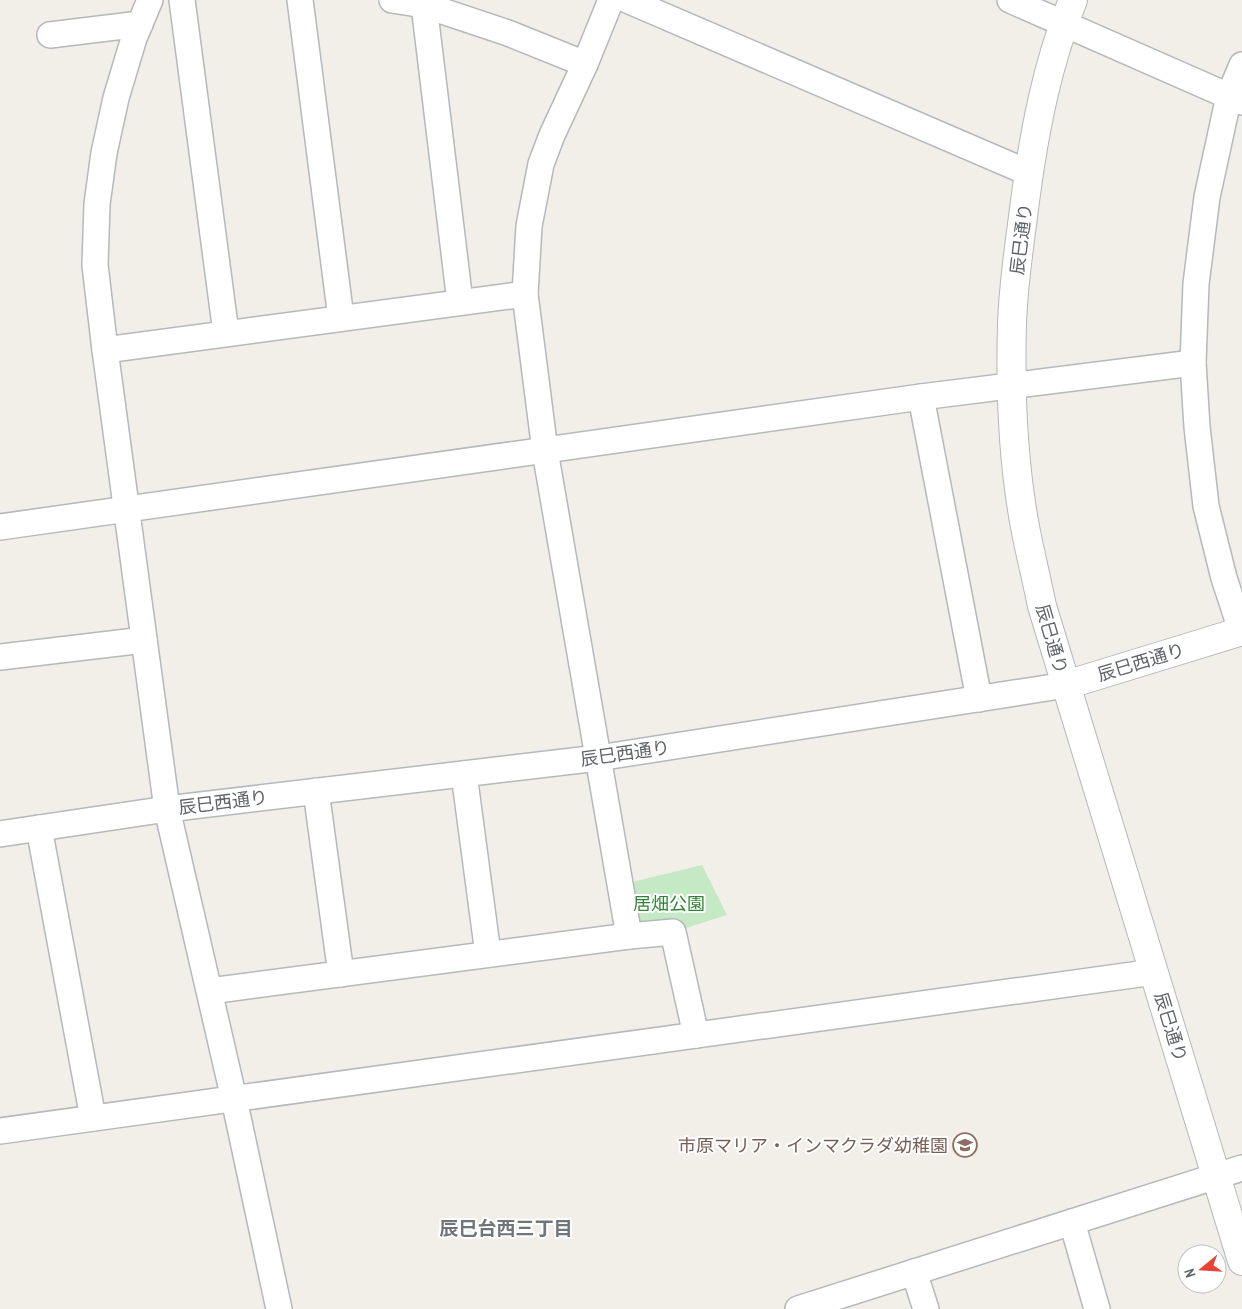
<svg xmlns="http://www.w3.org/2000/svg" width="1242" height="1309" viewBox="0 0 1242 1309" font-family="'Archivo Narrow','Noto Sans JP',sans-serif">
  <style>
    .green { fill: #c5e8c5 }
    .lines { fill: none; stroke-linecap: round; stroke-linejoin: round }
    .minor-casing { stroke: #b5b8bc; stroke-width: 28 }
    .tertiary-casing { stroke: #b5b8bc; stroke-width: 30 }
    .minor { stroke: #fff; stroke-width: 25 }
    .tertiary { stroke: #fff; stroke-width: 28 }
    .labels { text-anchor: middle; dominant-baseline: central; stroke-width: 4; stroke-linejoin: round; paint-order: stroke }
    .street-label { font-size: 18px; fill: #5f6368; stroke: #fff }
    .park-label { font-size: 18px; fill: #348238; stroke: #fff }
    .education-label { font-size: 18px; fill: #785e54; stroke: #fff; text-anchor: end }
    .neighbourhood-label { font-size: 19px; font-weight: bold; fill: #70757a; stroke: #fff }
  </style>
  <rect width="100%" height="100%" fill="#f1efe8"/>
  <!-- green -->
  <polygon class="green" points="702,865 727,915 673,932 629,936 620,885"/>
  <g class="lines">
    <!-- minor casing -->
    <g class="minor-casing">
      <g id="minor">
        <polyline points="150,0 134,38 116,98 104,153 97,204 95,265 105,350 167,809 234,1099 279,1309"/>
        <polyline points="182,0 226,333"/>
        <polyline points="300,0 341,318"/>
        <polyline points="392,0 424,5 508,33 585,64"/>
        <polyline points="611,0 585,64 552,135 541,164 529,226 525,294 545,451 629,936"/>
        <polyline points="627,0 1029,173"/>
        <polyline points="1010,0 1242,102"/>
        <polyline points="424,5 460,302"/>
        <polyline points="50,35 140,24"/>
        <polyline points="1242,65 1229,96 1207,197 1196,284 1193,363 1197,427 1206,506 1224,578 1242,633"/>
        <polyline points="105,350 525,294"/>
        <polyline points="921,397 979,699"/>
        <polyline points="0,527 921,397 1193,363"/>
        <polyline points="0,657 144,640"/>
        <polyline points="464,774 488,954"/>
        <polyline points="316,791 341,974"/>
        <polyline points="39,828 93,1118"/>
        <polyline points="0,834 167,809 598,758 1066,685"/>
        <polyline points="210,991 629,936 673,932 696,1035"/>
        <polyline points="0,1131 1154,972"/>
        <polyline points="1072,1222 1097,1309"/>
        <polyline points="914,1272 926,1309"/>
        <polyline points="798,1309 1242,1168"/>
      </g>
    </g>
    <!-- tertiary casing -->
    <g class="tertiary-casing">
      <g id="tertiary">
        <path d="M 1073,0 C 1047,64 1034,133 1025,201 C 1020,242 1013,284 1012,325 C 1010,394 1013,465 1026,532 C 1031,557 1037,581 1042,606 L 1242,1261"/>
        <polyline points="1066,685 1242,631"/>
      </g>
    </g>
    <!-- minor -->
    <use href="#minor" class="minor"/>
    <!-- tertiary -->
    <use href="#tertiary" class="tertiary"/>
  </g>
  <!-- icons -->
  <defs>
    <g id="school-ring" transform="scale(1.25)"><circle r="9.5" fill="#fff" stroke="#8d6e63" stroke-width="1.5"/><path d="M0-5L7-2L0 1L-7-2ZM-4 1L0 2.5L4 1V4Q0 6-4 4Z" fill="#8d6e63"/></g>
  </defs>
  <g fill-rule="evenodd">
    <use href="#school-ring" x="965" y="1145"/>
  </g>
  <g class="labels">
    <!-- street labels -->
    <g class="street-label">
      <text transform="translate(1021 239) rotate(-83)">辰巳通り</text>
      <text transform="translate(1052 639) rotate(74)">辰巳通り</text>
      <text transform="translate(1141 662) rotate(-17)">辰巳西通り</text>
      <text transform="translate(625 753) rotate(-8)">辰巳西通り</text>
      <text transform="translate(223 802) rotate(-7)">辰巳西通り</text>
      <text transform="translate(1171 1027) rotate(73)">辰巳通り</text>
    </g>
    <!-- park labels -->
    <g class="park-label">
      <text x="669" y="903">居畑公園</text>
    </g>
    <!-- education labels -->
    <g class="education-label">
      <text x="948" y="1145">市原マリア・インマクラダ幼稚園</text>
    </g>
    <!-- neighbourhood labels -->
    <g class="neighbourhood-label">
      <text x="506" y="1228">辰巳台西三丁目</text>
    </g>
  </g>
  <!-- north arrow -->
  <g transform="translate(1202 1269) rotate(252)"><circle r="24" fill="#ffffff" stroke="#bfc1c3"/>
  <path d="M0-4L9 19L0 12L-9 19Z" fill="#ea4335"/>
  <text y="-8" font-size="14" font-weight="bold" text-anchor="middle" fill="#5f6368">N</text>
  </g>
</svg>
